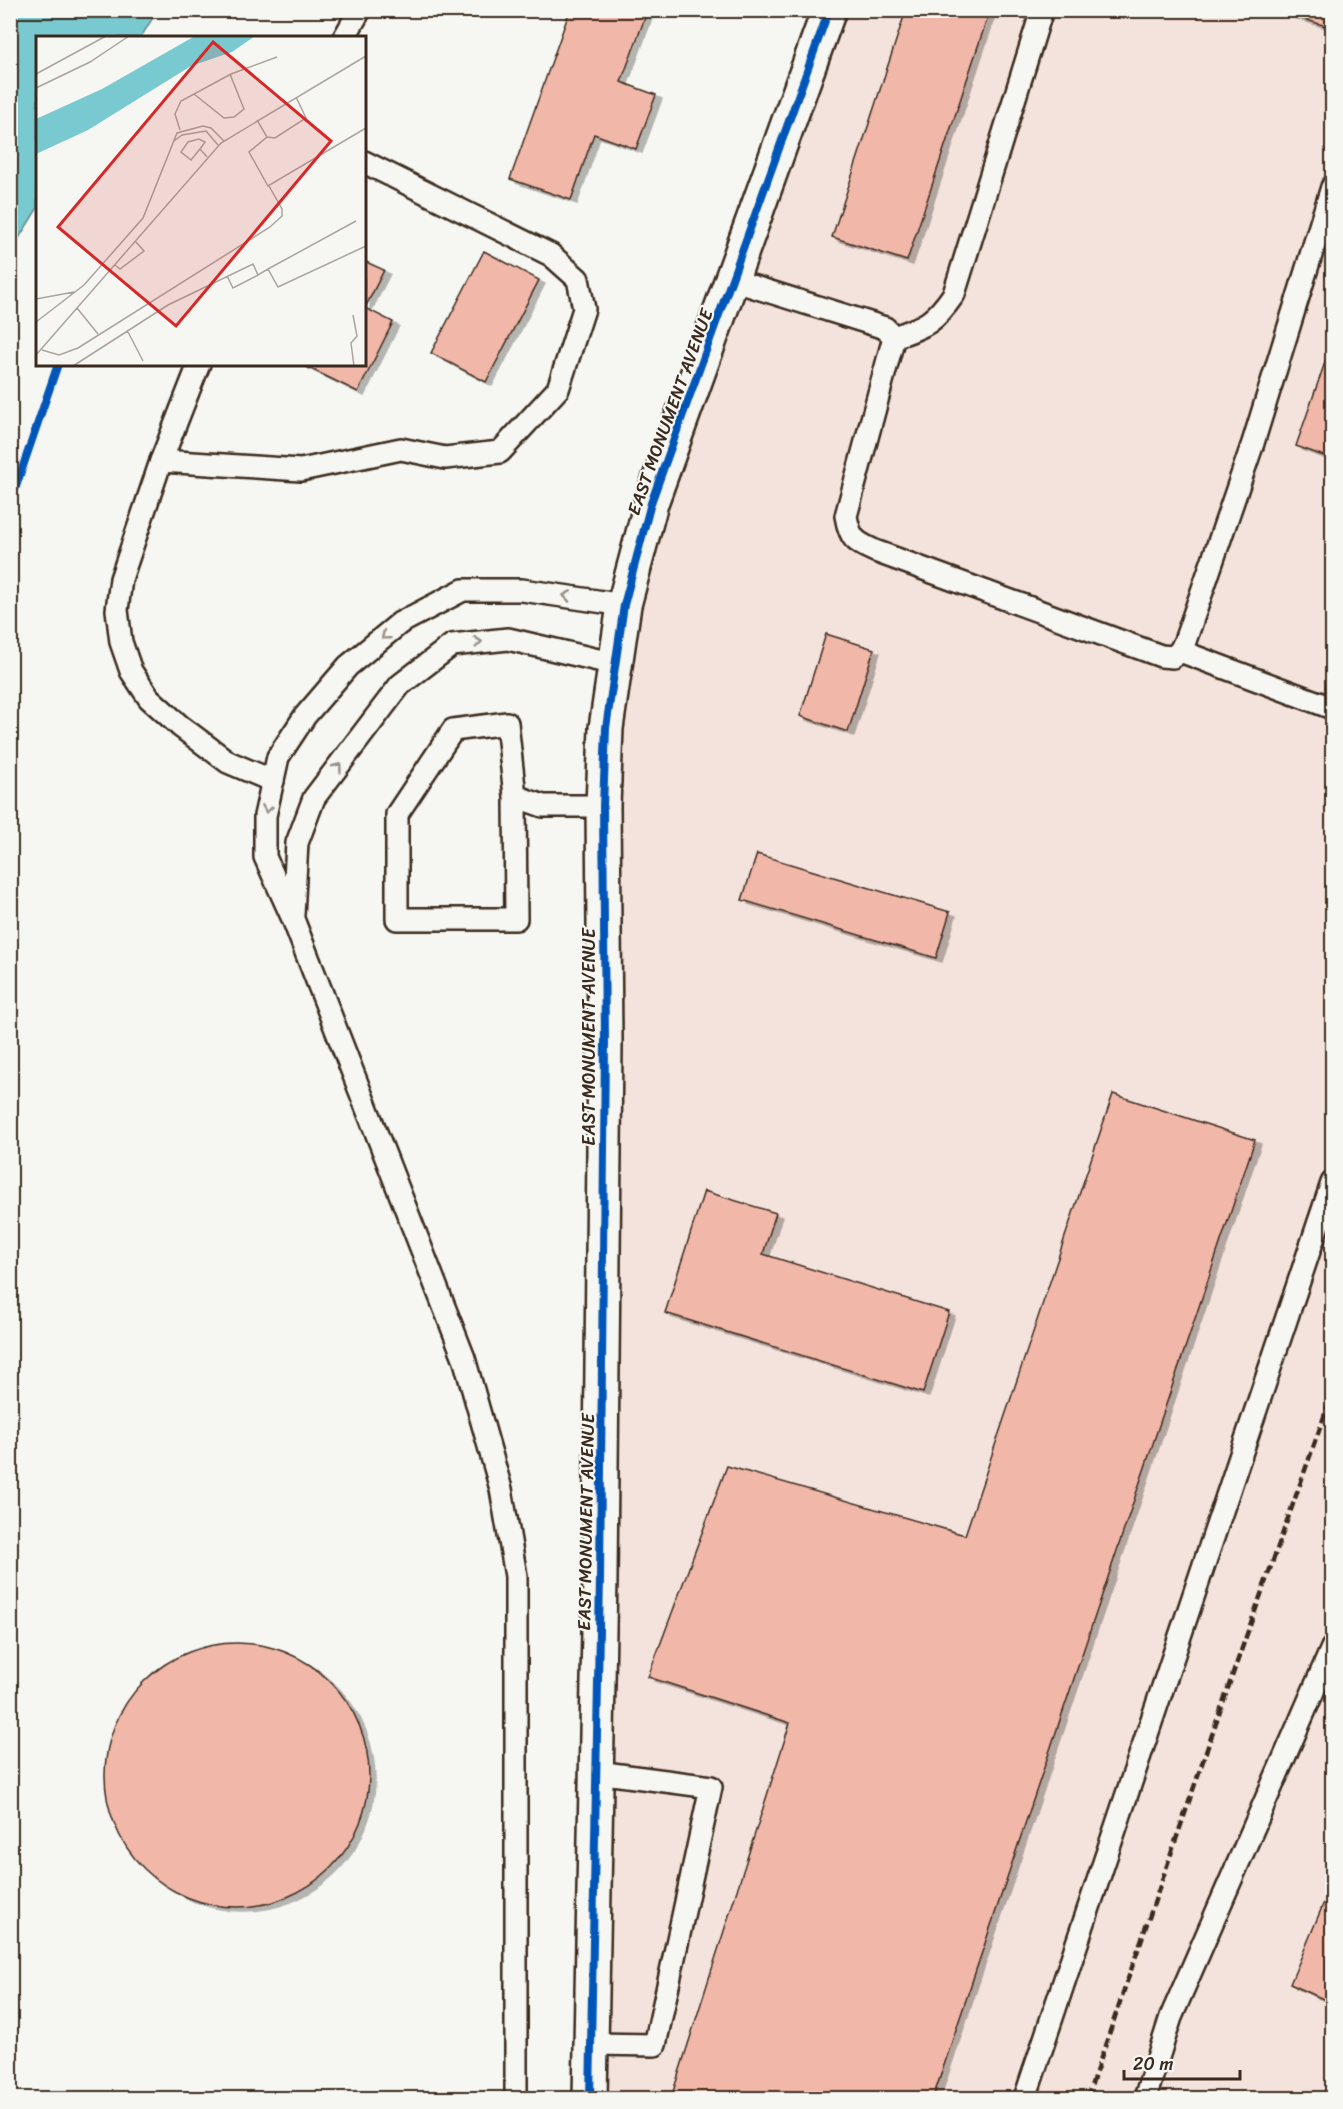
<svg xmlns="http://www.w3.org/2000/svg" width="1343" height="2109" viewBox="0 0 1343 2109" font-family="Sriracha,sans-serif">
  <style>
    .built { fill: #f4e3dc }
    .water { fill: #79cad0; stroke: #608a89; stroke-width: 1.5 }
    .building { fill: #f1b8a9; stroke: #3b2a1e; stroke-width: 1.5; filter: url(#shadow) }
    .lines { fill: none; stroke-linecap: round; stroke-linejoin: round }
    .lane-casing { stroke: #3b2a1e; stroke-width: 26 }
    .street-casing { stroke: #3b2a1e; stroke-width: 38 }
    .lane { stroke: #f6f6f2; stroke-width: 21 }
    .street { stroke: #f6f6f2; stroke-width: 33 }
    .rail { stroke: #3b2a1e; stroke-width: 4.5; stroke-dasharray: 9 4.5; stroke-linecap: butt }
    .cycleway-casing { stroke: #f6f6f2; stroke-width: 11 }
    .cycleway { stroke: #0057b8; stroke-width: 8 }
    .oneway { stroke: #989088 }
    .labels { text-anchor: middle; dominant-baseline: central; stroke-width: 4.5; stroke-linejoin: round; paint-order: stroke }
    .street-label { font-size: 18px; fill: #3b2a1e; stroke: #f6f6f2 }
    .inset-road { fill: none; stroke: #aba49d; stroke-width: 1.5 }
    .view { fill: #d62828; fill-opacity: 0.15; stroke: #d62828; stroke-width: 3 }
    .inset-edge { fill: none; stroke: #3b2a1e; stroke-width: 3 }
  </style>
  <defs>
    <filter id="shadow"><feDropShadow dx="6" dy="4" stdDeviation="0" flood-color="#0004"/></filter>
  </defs>
  <rect width="100%" height="100%" fill="#f6f6f2"/>
  <filter id="ink" filterUnits="userSpaceOnUse"><feTurbulence type="fractalNoise" baseFrequency=".0167" numOctaves="2"/><feDisplacementMap in="SourceGraphic" scale="12" xChannelSelector="R" yChannelSelector="G"/><feConvolveMatrix kernelMatrix="1 2 1 2 8 2 1 2 1" color-interpolation-filters="sRGB"/></filter>
  <g filter="url(#ink)">
    <!-- built -->
    <polygon class="built" points="833,11 1332,11 1332,2098 597,2098 620,630"/>
    <!-- water -->
    <polygon class="water" points="11,10 157,11 141,37 38,38 37,209 11,251"/>
    <!-- building -->
    <g class="building">
      <polygon points="570,10 633,10 646,15 621,82 656,95 636,149 594,134 571,200 510,179"/>
      <polygon points="906,10 970,10 988,16 907,261 832,237"/>
      <polygon points="1276,10 1332,10 1332,28"/>
      <polygon points="484,251 539,280 486,382 431,353"/>
      <polygon points="364,261 384,270 365,308 393,322 358,392 301,364 364,364"/>
      <polygon points="1332,342 1332,459 1296,446"/>
      <polygon points="826,634 874,649 848,732 800,716"/>
      <polygon points="757,854 950,912 936,958 742,900"/>
      <polygon points="1113,1094 1255,1140 933,2098 671,2098 790,1723 648,1677 727,1466 965,1535"/>
      <polygon points="704,1191 776,1213 763,1254 949,1312 923,1393 665,1313"/>
      <circle cx="237" cy="1775" r="132"/>
      <polygon points="1332,1883 1332,2003 1290,1984"/>
    </g>
    <g class="lines">
      <!-- lane casing -->
      <g class="lane-casing">
        <g id="lane">
          <polyline points="344,38 360,10"/>
          <path d="M 732,280 L 885,328 L 894,337 L 846,516 C 850,539 855,542 875,551 L 1161,656 L 1173,657 L 1180,651 L 1185,641 L 1253,443 L 1332,187"/>
          <path d="M 894,337 C 926,326 934,323 954,294 L 1042,10"/>
          <polyline points="199,364 161,461 121,579 117,610 121,642 131,671 149,698 180,726 228,762 273,781"/>
          <polyline points="161,461 301,470 401,449 445,458 500,452 558,389 584,309 578,279 551,255 364,162"/>
          <polyline points="1180,651 1332,708"/>
          <polyline points="515,796 516,919 397,919 397,814 453,730 507,723 515,796 543,806 603,806"/>
          <polyline points="293,915 297,843 314,798 400,685 452,645 508,639 615,664"/>
          <polyline points="592,2044 655,2045 711,1787 597,1772"/>
          <polyline points="516,2098 516,1576 501,1489 464,1358 293,919 265,857 265,816 278,757 305,716 348,666 400,623 463,590 522,590 624,605"/>
          <polyline points="1025,2098 1332,1183"/>
          <polyline points="1145,2098 1171,2017 1332,1648"/>
        </g>
      </g>
      <!-- street casing -->
      <g class="street-casing">
        <polyline id="street" points="590,2098 600,1578 605,1042 603,806 606,728 624,605 651,503 829,10"/>
      </g>
      <!-- lane -->
      <use href="#lane" class="lane"/>
      <!-- street -->
      <use href="#street" class="street"/>
      <!-- rail -->
      <polyline class="rail" points="1087,2098 1236,1665 1332,1394"/>
      <!-- cycleway casing -->
      <g class="cycleway-casing">
        <g id="cycleway">
          <polyline points="10,504 58,364"/>
          <polyline points="590,2098 600,1578 605,1042 603,806 606,728 624,605 651,503 829,10"/>
        </g>
      </g>
      <!-- cycleway -->
      <use href="#cycleway" class="cycleway"/>
    </g>
    <!-- one-way arrows -->
    <defs><path id="oneway-chevron" d="M-2-3.5L2.5 0L-2 3.5" fill="none" stroke-width="1.6" stroke-linecap="round" stroke-linejoin="round" transform="scale(1.5)"/></defs>
    <g class="oneway">
      <use href="#oneway-chevron" transform="translate(567 596) rotate(-171)"/>
      <use href="#oneway-chevron" transform="translate(385 636) rotate(141)"/>
      <use href="#oneway-chevron" transform="translate(478 642) rotate(-6)"/>
      <use href="#oneway-chevron" transform="translate(338 767) rotate(-53)"/>
      <use href="#oneway-chevron" transform="translate(267 809) rotate(100)"/>
    </g>
  </g>
  <g class="labels">
    <!-- street labels -->
    <g class="street-label">
      <text transform="translate(670 412) rotate(-70)">EAST MONUMENT AVENUE</text>
      <text transform="translate(589 1037) rotate(-90)">EAST MONUMENT AVENUE</text>
      <text transform="translate(586 1522) rotate(-89)">EAST MONUMENT AVENUE</text>
    </g>
  </g>
  <!-- overview -->
  <g transform="translate(36 36)">
    <rect width="330" height="330" fill="#f6f6f2"/>
    <path d="M 159,0 L 219,0 L 196,16 L 155,30 L 52,94 L 0,118 L 0,83 L 66,53 Z" fill="#79cad0"/>
    <path class="inset-road" d="M 0,38 L 70,0M 0,52 L 54,26 L 93,0M 158,58 L 188,82 L 198,81 L 208,73 L 194,38M 221,84 L 231,101 L 213,116 L 232,150 L 330,92M 144,94 L 139,78 L 145,65 L 195,38 L 241,21M 231,101 L 239,102 L 270,82 L 260,61M 138,105 L 146,99 L 170,95 L 182,109M 164,113 L 155,124 L 145,116 L 152,106 L 163,103 L 169,106 L 164,113 L 171,121M 79,229 L 84,233 L 108,215 L 99,205M 232,233 L 320,185M 191,240 L 197,252 L 222,239M 0,263 L 38,256M 41,272 L 62,298M 317,279 L 321,300 L 315,307 L 318,330M 0,286 L 48,249 L 107,182 L 141,97 L 167,90 L 175,92 L 188,105M 91,294 L 107,325M 6,314 L 23,319 L 42,312 L 234,191 L 246,180 L 246,173 L 233,150M 0,319 L 185,107 L 330,20M 37,330 L 132,269 L 217,228 L 222,239 L 232,233 L 242,251 L 330,210"/>
    <path class="view" d="M 177,6 L 295,105 L 140,290 L 22,191 Z"/>
    <rect width="330" height="330" class="inset-edge"/>
  </g>
  <!-- margin -->
  <rect width="1343" height="2109" fill="none" stroke="#f6f6f2" stroke-width="36"/>
  <rect x="18" y="18" width="1307" height="2073" fill="none" stroke="#3b2a1e" stroke-width="2" filter="url(#ink)"/>
  <!-- scale -->
  <path d="M1124 2070v9h116v-9" fill="none" stroke="#3b2a1e" stroke-width="3"/>
  <text x="1133" y="2070" font-size="18" fill="#3b2a1e" stroke="#f6f6f2" stroke-width="4.5" paint-order="stroke">20 m</text>
</svg>
